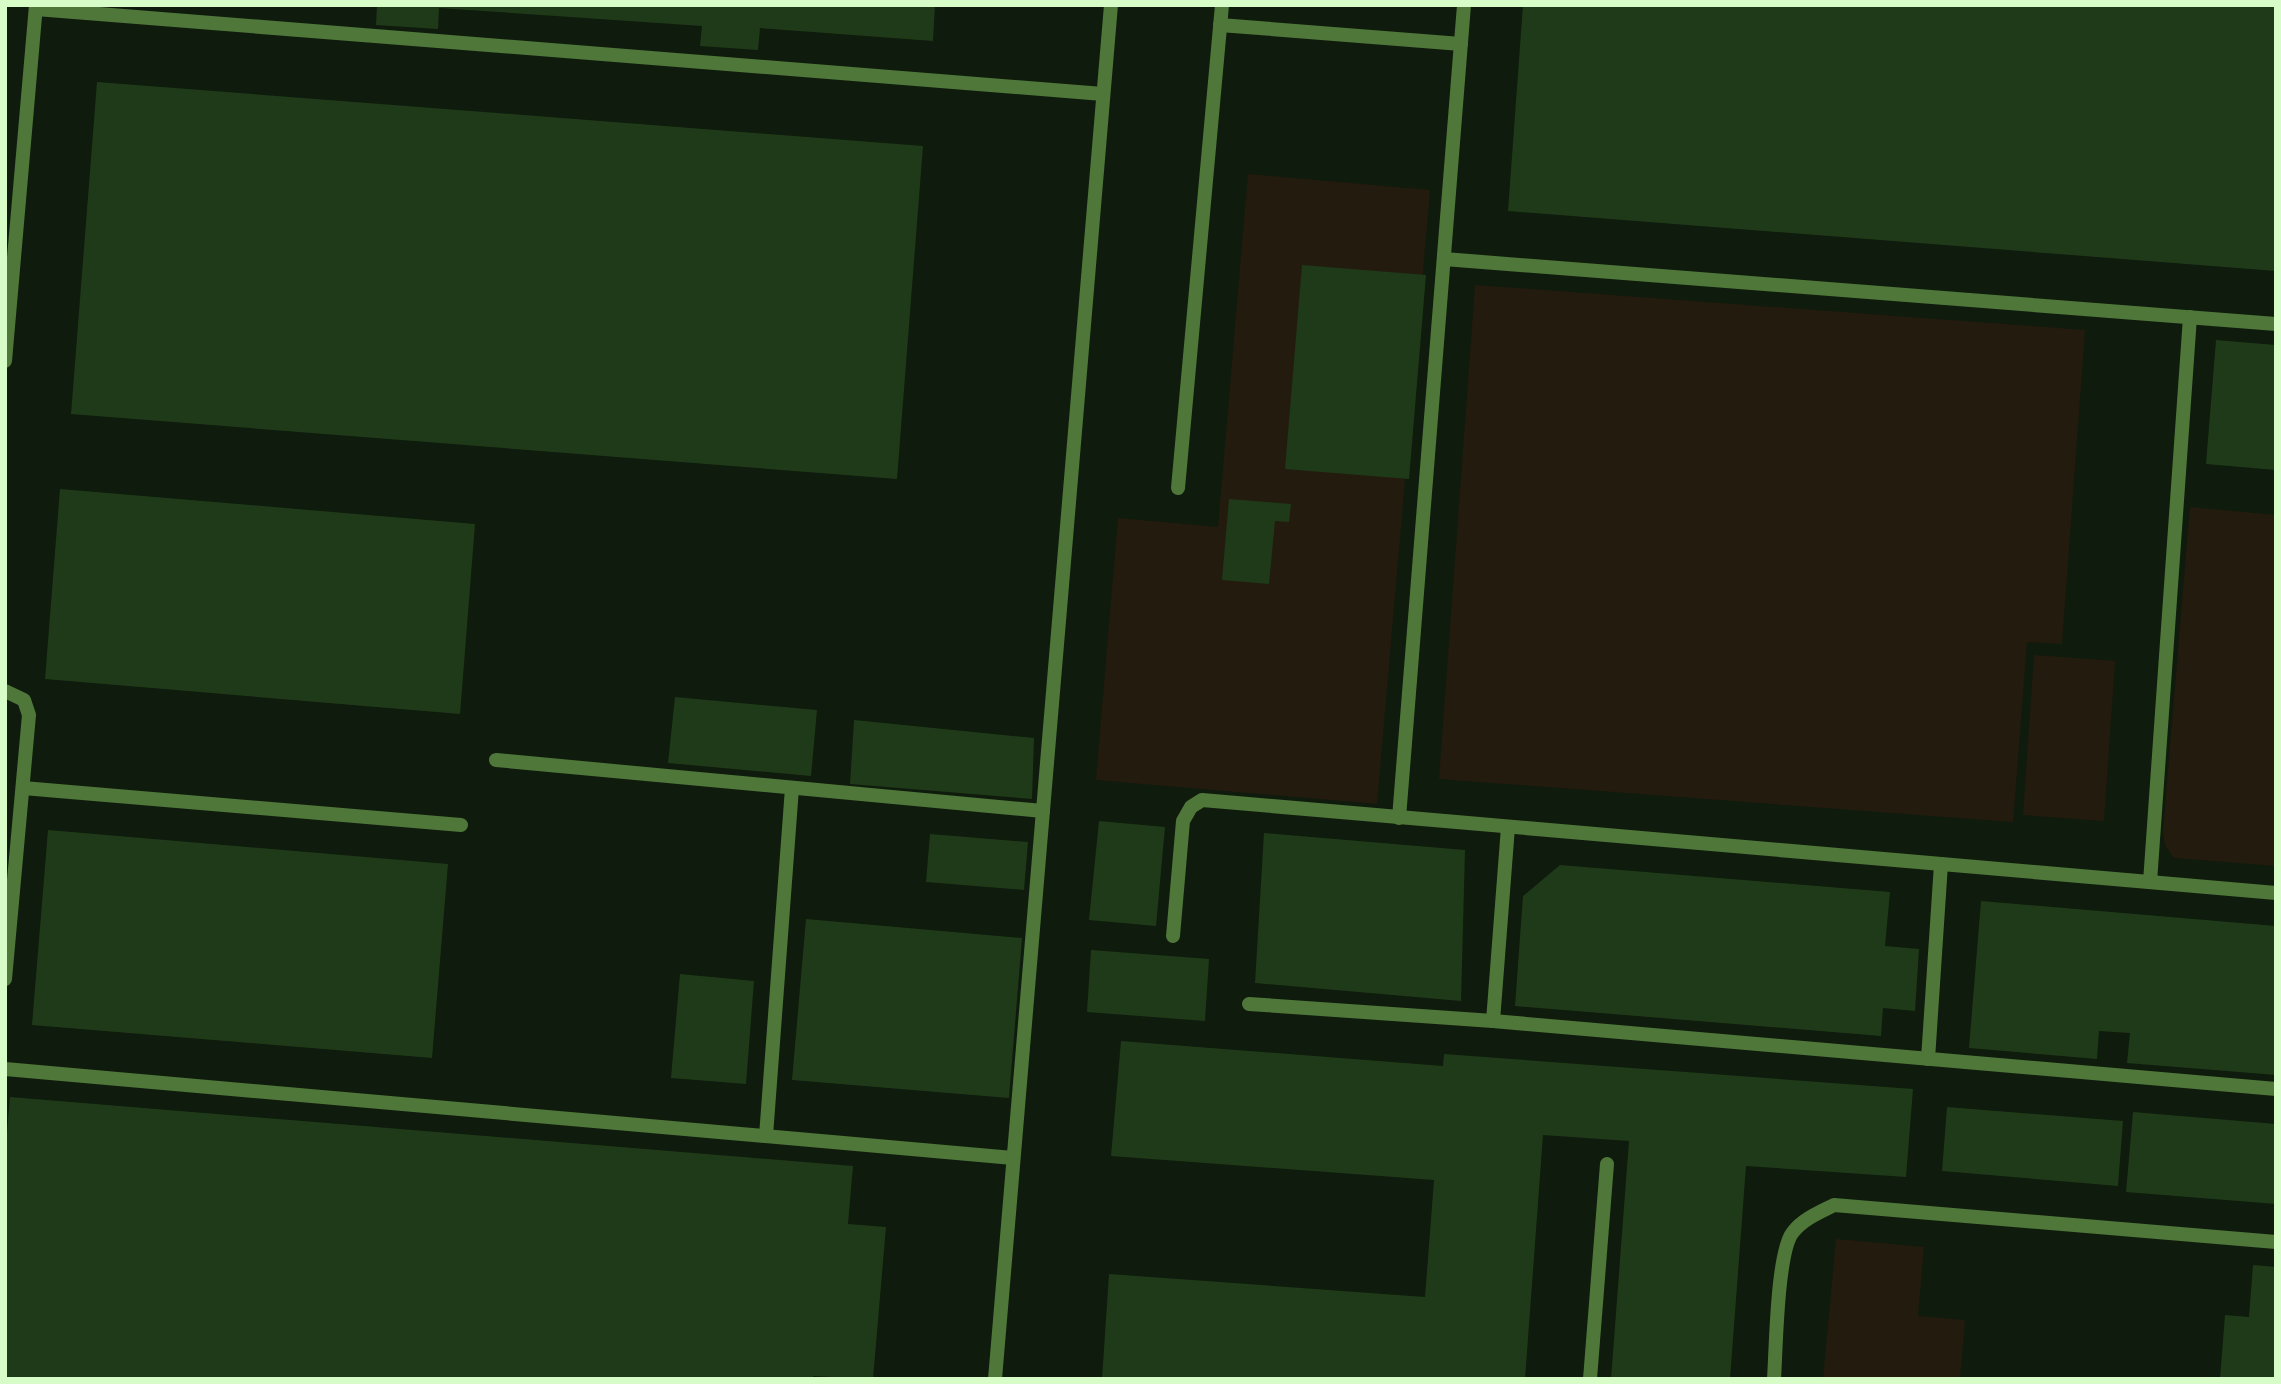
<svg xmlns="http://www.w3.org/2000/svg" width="2281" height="1384" viewBox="0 0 2281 1384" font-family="'Exo 2',sans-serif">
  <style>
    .green { fill: #241b0f }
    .building { fill: #1f3a19 }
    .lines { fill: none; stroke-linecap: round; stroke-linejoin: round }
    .lane { stroke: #4f7739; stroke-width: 14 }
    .street { stroke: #4f7739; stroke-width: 14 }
  </style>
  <rect width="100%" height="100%" fill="#0f1b0c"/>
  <!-- green -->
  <g class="green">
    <polygon points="1248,174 1430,190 1377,804 1096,780 1118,518 1218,527"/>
    <polygon points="1475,285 2085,330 2062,644 2027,642 2013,822 1439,779"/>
    <polygon points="2190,507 2276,515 2276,866 2174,858 2165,845 2163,831"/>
    <polygon points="2034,655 2115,661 2104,821 2023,815"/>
    <polygon points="1836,1239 1924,1247 1918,1316 1965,1320 1960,1379 1823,1379"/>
  </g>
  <!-- building -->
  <g class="building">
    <polygon points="377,5 935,5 933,41 760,28 758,50 700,46 702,26 439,8 438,29 376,25"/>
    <polygon points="1523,5 2276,5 2276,271 1508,211"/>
    <polygon points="97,82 923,146 897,479 71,414"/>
    <polygon points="1302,265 1426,275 1409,479 1285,469"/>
    <polygon points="2216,340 2276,345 2276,470 2206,464"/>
    <polygon points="60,489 475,524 460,714 45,679"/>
    <polygon points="1229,499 1291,504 1289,522 1275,521 1269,584 1222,580"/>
    <polygon points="675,697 817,710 811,776 668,763"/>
    <polygon points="854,720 1034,738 1032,799 850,784"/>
    <polygon points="1099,821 1165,827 1156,926 1089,920"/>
    <polygon points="48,830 448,864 432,1058 32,1025"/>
    <polygon points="1264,833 1465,850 1461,1001 1255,983"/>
    <polygon points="930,834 1028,842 1024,890 926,882"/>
    <polygon points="1560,865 1890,892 1885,946 1919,949 1915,1011 1883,1008 1881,1036 1515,1006 1523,896"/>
    <polygon points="1981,901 2276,926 2276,1075 2127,1063 2130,1033 2099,1031 2097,1059 1969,1048"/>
    <polygon points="806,919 1022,938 1009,1098 792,1080"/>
    <polygon points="1091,950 1209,959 1205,1021 1087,1012"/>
    <polygon points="680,974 754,981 746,1084 671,1078"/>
    <polygon points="1121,1041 1443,1066 1444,1054 1913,1089 1906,1177 1746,1166 1730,1379 1611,1379 1629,1141 1543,1135 1525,1379 1102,1379 1109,1274 1425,1297 1434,1180 1111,1156"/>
    <polygon points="10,1097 853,1166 848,1224 886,1227 873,1379 813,1376 813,1379 5,1379 5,1156"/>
    <polygon points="1947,1107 2123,1121 2118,1186 1942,1171"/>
    <polygon points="2133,1112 2276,1124 2276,1204 2126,1192"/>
    <polygon points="2253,1265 2276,1267 2276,1379 2220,1379 2225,1315 2249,1317"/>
  </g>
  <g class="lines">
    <!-- lane -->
    <g class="lane">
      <polyline points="36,9 1103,94"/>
      <polyline points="1220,25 1461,44"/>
      <polyline points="1444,259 2276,324"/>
      <polyline points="5,361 36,5"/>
      <polyline points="1178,488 1222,5"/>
      <polyline points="5,691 24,700 29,715 5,979"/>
      <polyline points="496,760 1043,811"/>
      <polyline points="23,788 461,825"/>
      <polyline points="1399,818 1464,5"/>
      <polyline points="2150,882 2190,317"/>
      <polyline points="1173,936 1183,821 1191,807 1202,800 2276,893"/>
      <polyline points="1249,1004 1493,1021 2276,1089"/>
      <polyline points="1493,1021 1508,827"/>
      <polyline points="1928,1059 1941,864"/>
      <polyline points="5,1069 1013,1158"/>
      <polyline points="766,1136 792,788"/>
      <polyline points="995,1379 1111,5"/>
    </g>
    <!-- street -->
    <g class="street">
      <polyline points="1590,1379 1607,1164"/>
      <path d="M 1774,1379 C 1776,1350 1777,1251 1793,1232 C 1803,1219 1820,1212 1834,1205 L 2276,1242"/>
    </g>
  </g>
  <!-- border -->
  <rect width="2281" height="1384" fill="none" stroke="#d7fcc8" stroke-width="14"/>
</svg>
